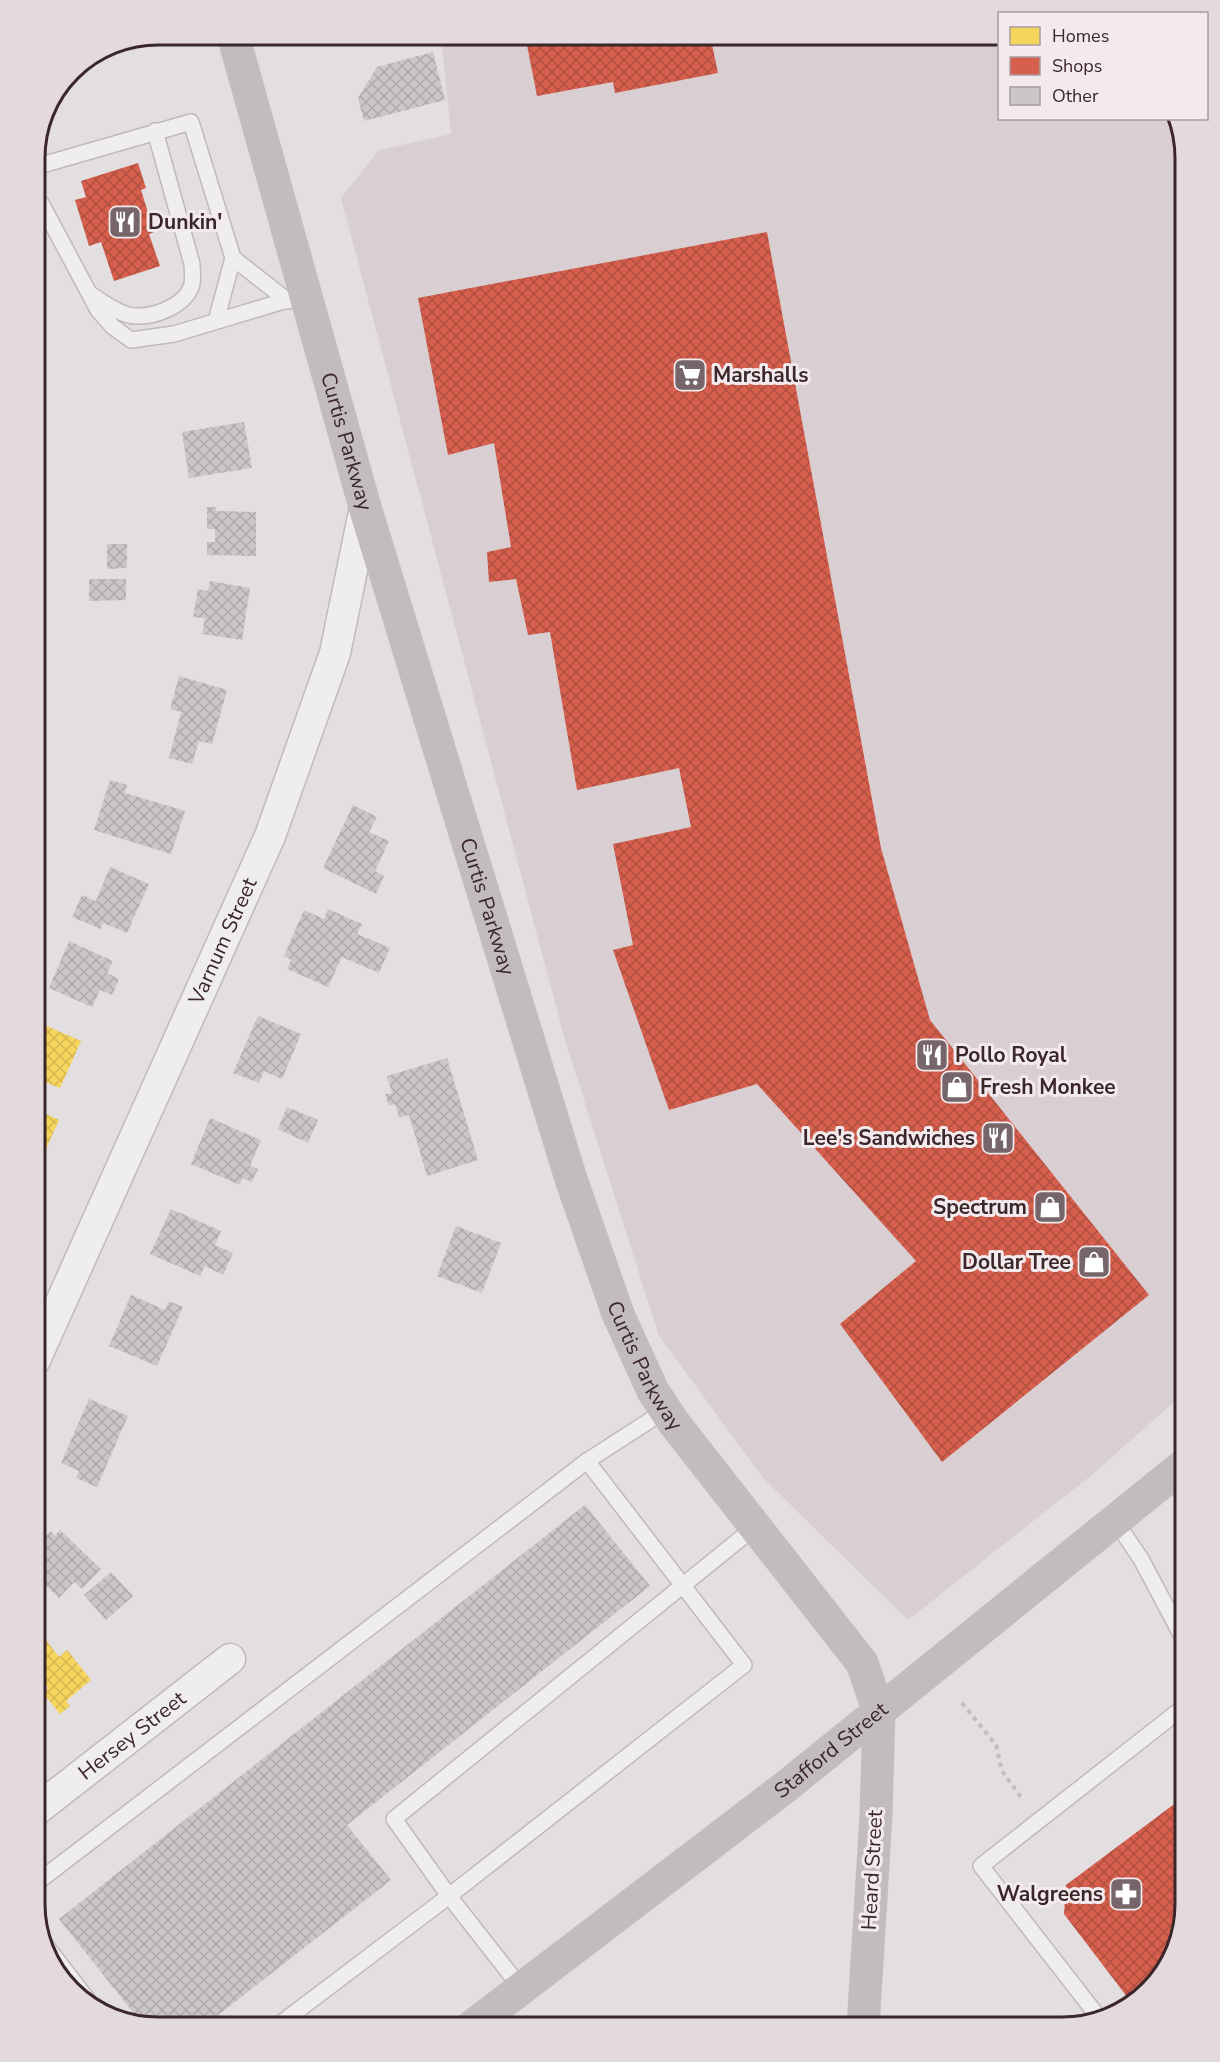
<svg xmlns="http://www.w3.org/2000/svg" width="1220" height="2062" viewBox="0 0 1220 2062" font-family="'Nunito Sans',sans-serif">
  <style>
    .built { fill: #d9cfd2 }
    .homes { fill: url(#homes-cross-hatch) }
    .shops { fill: url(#shops-cross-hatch) }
    .building { fill: url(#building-cross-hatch) }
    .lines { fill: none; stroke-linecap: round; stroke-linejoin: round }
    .lane-casing { stroke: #bfbabb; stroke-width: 18 }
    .street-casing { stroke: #bfbabb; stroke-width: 33 }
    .path { stroke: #c2bebf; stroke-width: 4; stroke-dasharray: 4.5 4.5; stroke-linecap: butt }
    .lane { stroke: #f0eded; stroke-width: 15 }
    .street { stroke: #f0eded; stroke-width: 30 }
    .secondary { stroke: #c3bcbe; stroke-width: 33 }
    .labels { text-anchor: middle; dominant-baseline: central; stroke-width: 6; stroke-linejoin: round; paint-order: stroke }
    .poi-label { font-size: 21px; font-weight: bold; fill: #3b262a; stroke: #f3eaed; text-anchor: start }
    .street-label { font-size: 21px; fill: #3b262a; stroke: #f3eaed }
    .rim { fill: none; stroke: #3b262a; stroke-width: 3 }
  </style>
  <defs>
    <pattern id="homes-cross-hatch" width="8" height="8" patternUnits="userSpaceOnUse" patternTransform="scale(1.5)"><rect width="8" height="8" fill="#f6d55c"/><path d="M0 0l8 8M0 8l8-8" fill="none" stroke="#d4b750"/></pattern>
    <pattern id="shops-cross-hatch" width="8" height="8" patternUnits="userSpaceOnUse" patternTransform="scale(1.5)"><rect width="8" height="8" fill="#d6604d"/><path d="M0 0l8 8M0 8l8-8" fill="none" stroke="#af4f40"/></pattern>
    <pattern id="building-cross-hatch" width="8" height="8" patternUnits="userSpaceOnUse" patternTransform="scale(1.5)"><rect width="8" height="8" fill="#cbc6c7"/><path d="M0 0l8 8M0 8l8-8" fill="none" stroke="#afaaab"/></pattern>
  </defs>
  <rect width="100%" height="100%" fill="#e3dedf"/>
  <!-- built -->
  <polygon class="built" points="441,35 999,35 1000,118 1176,119 1185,158 1185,1392 1093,1474 908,1620 764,1479 659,1336 565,1040 341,198 379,150 451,134"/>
  <!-- homes -->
  <g class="homes">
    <polygon points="37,1022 81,1041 60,1088 35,1078 35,1026"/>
    <polygon points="35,1109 59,1120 40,1162 35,1160"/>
    <polygon points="35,1626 59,1657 67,1650 91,1680 66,1701 70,1706 60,1714 43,1693 48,1688 38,1677 43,1673 35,1662"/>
  </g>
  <!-- shops -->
  <g class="shops">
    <polygon points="525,35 710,35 718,73 615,93 613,82 537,96"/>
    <polygon points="138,163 146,188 141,190 154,232 149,234 160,266 114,281 101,242 89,246 75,200 86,197 81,181"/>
    <polygon points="767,232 881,848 930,1020 1149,1295 942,1462 840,1324 916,1261 757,1084 669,1110 613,950 633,945 613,844 691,827 679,768 577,790 550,632 528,635 516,579 489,582 487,552 511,547 494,443 448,455 418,298"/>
    <polygon points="1185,1796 1185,1904 1165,1972 1131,2002 1064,1914 1066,1885"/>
  </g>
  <!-- building -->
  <g class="building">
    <polygon points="433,52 445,100 364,121 358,98 377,67"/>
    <polygon points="244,422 252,468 189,478 182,432"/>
    <polygon points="207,507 216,507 216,511 256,512 256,556 207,555 207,542 215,542 215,529 207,529"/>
    <polygon points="107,544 127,544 127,568 107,569"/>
    <polygon points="89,579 126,579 126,600 89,601"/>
    <polygon points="210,581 250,588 242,640 202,634 205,618 193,617 198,589 208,591"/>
    <polygon points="179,676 227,690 212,744 199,741 192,764 169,758 181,712 170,709"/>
    <polygon points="110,780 127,785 125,793 185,811 171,854 94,830"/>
    <polygon points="353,805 377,817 369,832 389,841 375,871 384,876 376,894 323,868"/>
    <polygon points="110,867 149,884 127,933 103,923 101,929 72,917 82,895 96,901"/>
    <polygon points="328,909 362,924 357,934 390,948 379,973 342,957 328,987 287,969 291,960 284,956 304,910 324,919"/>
    <polygon points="69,941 113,961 107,973 119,979 112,995 100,990 92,1007 49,988"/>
    <polygon points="258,1016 301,1034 282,1079 264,1071 259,1083 233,1073"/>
    <polygon points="447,1058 478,1160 427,1176 409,1115 399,1118 395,1104 389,1106 385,1094 392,1093 387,1076"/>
    <polygon points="287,1107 318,1120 308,1143 278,1129"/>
    <polygon points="210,1118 261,1140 250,1166 258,1169 252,1182 242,1178 240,1185 191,1164"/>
    <polygon points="171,1209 221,1231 215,1245 233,1253 223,1275 205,1266 200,1276 150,1254"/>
    <polygon points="456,1226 501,1243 482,1293 437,1276"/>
    <polygon points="131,1295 165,1310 169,1301 183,1307 157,1366 109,1346"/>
    <polygon points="89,1399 128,1416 97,1487 76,1478 79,1471 61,1463"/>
    <polygon points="585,1505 650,1586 347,1825 391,1880 203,2027 150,2027 143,2025 59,1919"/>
    <polygon points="60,1530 101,1569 82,1589 74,1582 59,1598 35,1575 35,1548 51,1531 55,1536"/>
    <polygon points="111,1572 133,1596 106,1620 84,1595"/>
  </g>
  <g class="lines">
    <!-- lane casing -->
    <g class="lane-casing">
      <g id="lane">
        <polyline points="35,167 191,122 233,258 216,321"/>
        <polyline points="35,196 41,203 98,310 113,327 131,340 174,334 304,295"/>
        <polyline points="233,258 288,301"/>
        <path d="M 90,294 C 103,302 121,316 136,316 C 155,317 184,306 191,287 C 194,281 192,271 192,264 L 155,131"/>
        <polyline points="587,1461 666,1410"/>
        <polyline points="1116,1522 1141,1559 1185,1642"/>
        <polyline points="35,1884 587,1461 744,1665 449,1896 276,2027"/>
        <polyline points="44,1943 94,2008"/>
        <polyline points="521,1988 449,1896 394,1819 755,1527"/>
        <polyline points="1100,2019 981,1866 1185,1706"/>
      </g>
    </g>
    <!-- street casing -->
    <g class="street-casing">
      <g id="street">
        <path id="s1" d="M 35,1360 L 270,836 L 335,653 L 365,507"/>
        <path id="s2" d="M 35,1811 L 230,1659"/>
      </g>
    </g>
    <!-- path -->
    <polyline class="path" points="962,1703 996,1745 1002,1771 1023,1800"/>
    <!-- lane -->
    <use href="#lane" class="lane"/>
    <!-- street -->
    <use href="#street" class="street"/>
    <!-- secondary -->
    <g class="secondary">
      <path id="s3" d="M 233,35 L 365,507 L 571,1179 L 618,1314 L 653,1391 L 674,1423 L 862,1663 L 879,1712 L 876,1816 L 863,2027"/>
      <path id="s4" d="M 471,2027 L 784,1788 L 1185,1464"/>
    </g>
  </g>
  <!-- icons -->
  <defs>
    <g id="restaurant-square" transform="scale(1.725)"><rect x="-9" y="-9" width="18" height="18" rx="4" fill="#766669" stroke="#f3eaed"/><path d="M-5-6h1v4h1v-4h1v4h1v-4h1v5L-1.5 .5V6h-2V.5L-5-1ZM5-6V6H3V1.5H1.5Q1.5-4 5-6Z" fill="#fff"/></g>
    <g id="supermarket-square" transform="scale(1.725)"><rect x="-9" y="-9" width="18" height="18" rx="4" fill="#766669" stroke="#f3eaed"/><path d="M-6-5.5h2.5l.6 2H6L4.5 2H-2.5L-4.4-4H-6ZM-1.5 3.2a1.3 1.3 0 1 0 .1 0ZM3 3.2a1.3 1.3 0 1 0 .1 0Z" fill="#fff"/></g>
    <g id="shop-square" transform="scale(1.725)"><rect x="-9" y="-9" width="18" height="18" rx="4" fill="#766669" stroke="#f3eaed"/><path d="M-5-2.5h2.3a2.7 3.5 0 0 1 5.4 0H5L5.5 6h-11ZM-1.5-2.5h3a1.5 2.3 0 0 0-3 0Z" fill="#fff"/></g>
    <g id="pharmacy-square" transform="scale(1.725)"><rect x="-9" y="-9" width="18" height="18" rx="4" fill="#766669" stroke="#f3eaed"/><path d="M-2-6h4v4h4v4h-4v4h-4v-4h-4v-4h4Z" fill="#fff"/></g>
  </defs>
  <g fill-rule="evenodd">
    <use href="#restaurant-square" x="125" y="222"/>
    <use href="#supermarket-square" x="690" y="375"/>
    <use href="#restaurant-square" x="932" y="1055"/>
    <use href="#shop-square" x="957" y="1087"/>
    <use href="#restaurant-square" x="998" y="1138"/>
    <use href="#shop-square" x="1050" y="1207"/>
    <use href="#shop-square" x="1094" y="1262"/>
    <use href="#pharmacy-square" x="1126" y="1894"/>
  </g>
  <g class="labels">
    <!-- poi labels -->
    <g class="poi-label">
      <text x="148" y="222">Dunkin'</text>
      <text x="713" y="375">Marshalls</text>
      <text x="955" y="1055">Pollo Royal</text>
      <text x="980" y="1087">Fresh Monkee</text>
      <text x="975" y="1138" text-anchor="end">Lee's Sandwiches</text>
      <text x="1027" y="1207" text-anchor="end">Spectrum</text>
      <text x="1071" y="1262" text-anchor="end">Dollar Tree</text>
      <text x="1103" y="1894" text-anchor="end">Walgreens</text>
    </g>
    <!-- street labels -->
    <g class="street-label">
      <text stroke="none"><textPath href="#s3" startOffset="422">Curtis Parkway</textPath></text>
      <text stroke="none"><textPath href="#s3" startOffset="908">Curtis Parkway</textPath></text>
      <text stroke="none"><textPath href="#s1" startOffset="459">Varnum Street</textPath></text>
      <text stroke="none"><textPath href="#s3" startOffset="1394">Curtis Parkway</textPath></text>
      <text stroke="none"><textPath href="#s2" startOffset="123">Hersey Street</textPath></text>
      <text stroke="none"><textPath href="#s4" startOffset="454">Stafford Street</textPath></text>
      <text transform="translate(872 1870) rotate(-87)">Heard Street</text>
    </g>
  </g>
  <!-- crop -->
  <path d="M0 0H1220V2062H0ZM158 45H1062A113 113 0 0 1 1175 158V1904A113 113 0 0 1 1062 2017H158A113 113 0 0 1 45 1904V158A113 113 0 0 1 158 45Z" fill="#e4dadd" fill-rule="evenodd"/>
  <path class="rim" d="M158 45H1062A113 113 0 0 1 1175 158V1904A113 113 0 0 1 1062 2017H158A113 113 0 0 1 45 1904V158A113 113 0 0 1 158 45Z"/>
  <!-- legend -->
  <rect x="998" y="12" width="210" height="108" fill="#f3eaed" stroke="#a99c9f" stroke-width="1.5"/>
  <rect x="1010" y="27" width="30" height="18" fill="#f6d55c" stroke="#a99c9f" stroke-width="1.5"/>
  <text x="1052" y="42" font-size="18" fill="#3b262a">Homes</text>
  <rect x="1010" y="57" width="30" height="18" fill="#d6604d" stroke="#a99c9f" stroke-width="1.5"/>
  <text x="1052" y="72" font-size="18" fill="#3b262a">Shops</text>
  <rect x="1010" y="87" width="30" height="18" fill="#cbc6c7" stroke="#a99c9f" stroke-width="1.5"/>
  <text x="1052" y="102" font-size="18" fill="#3b262a">Other</text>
</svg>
